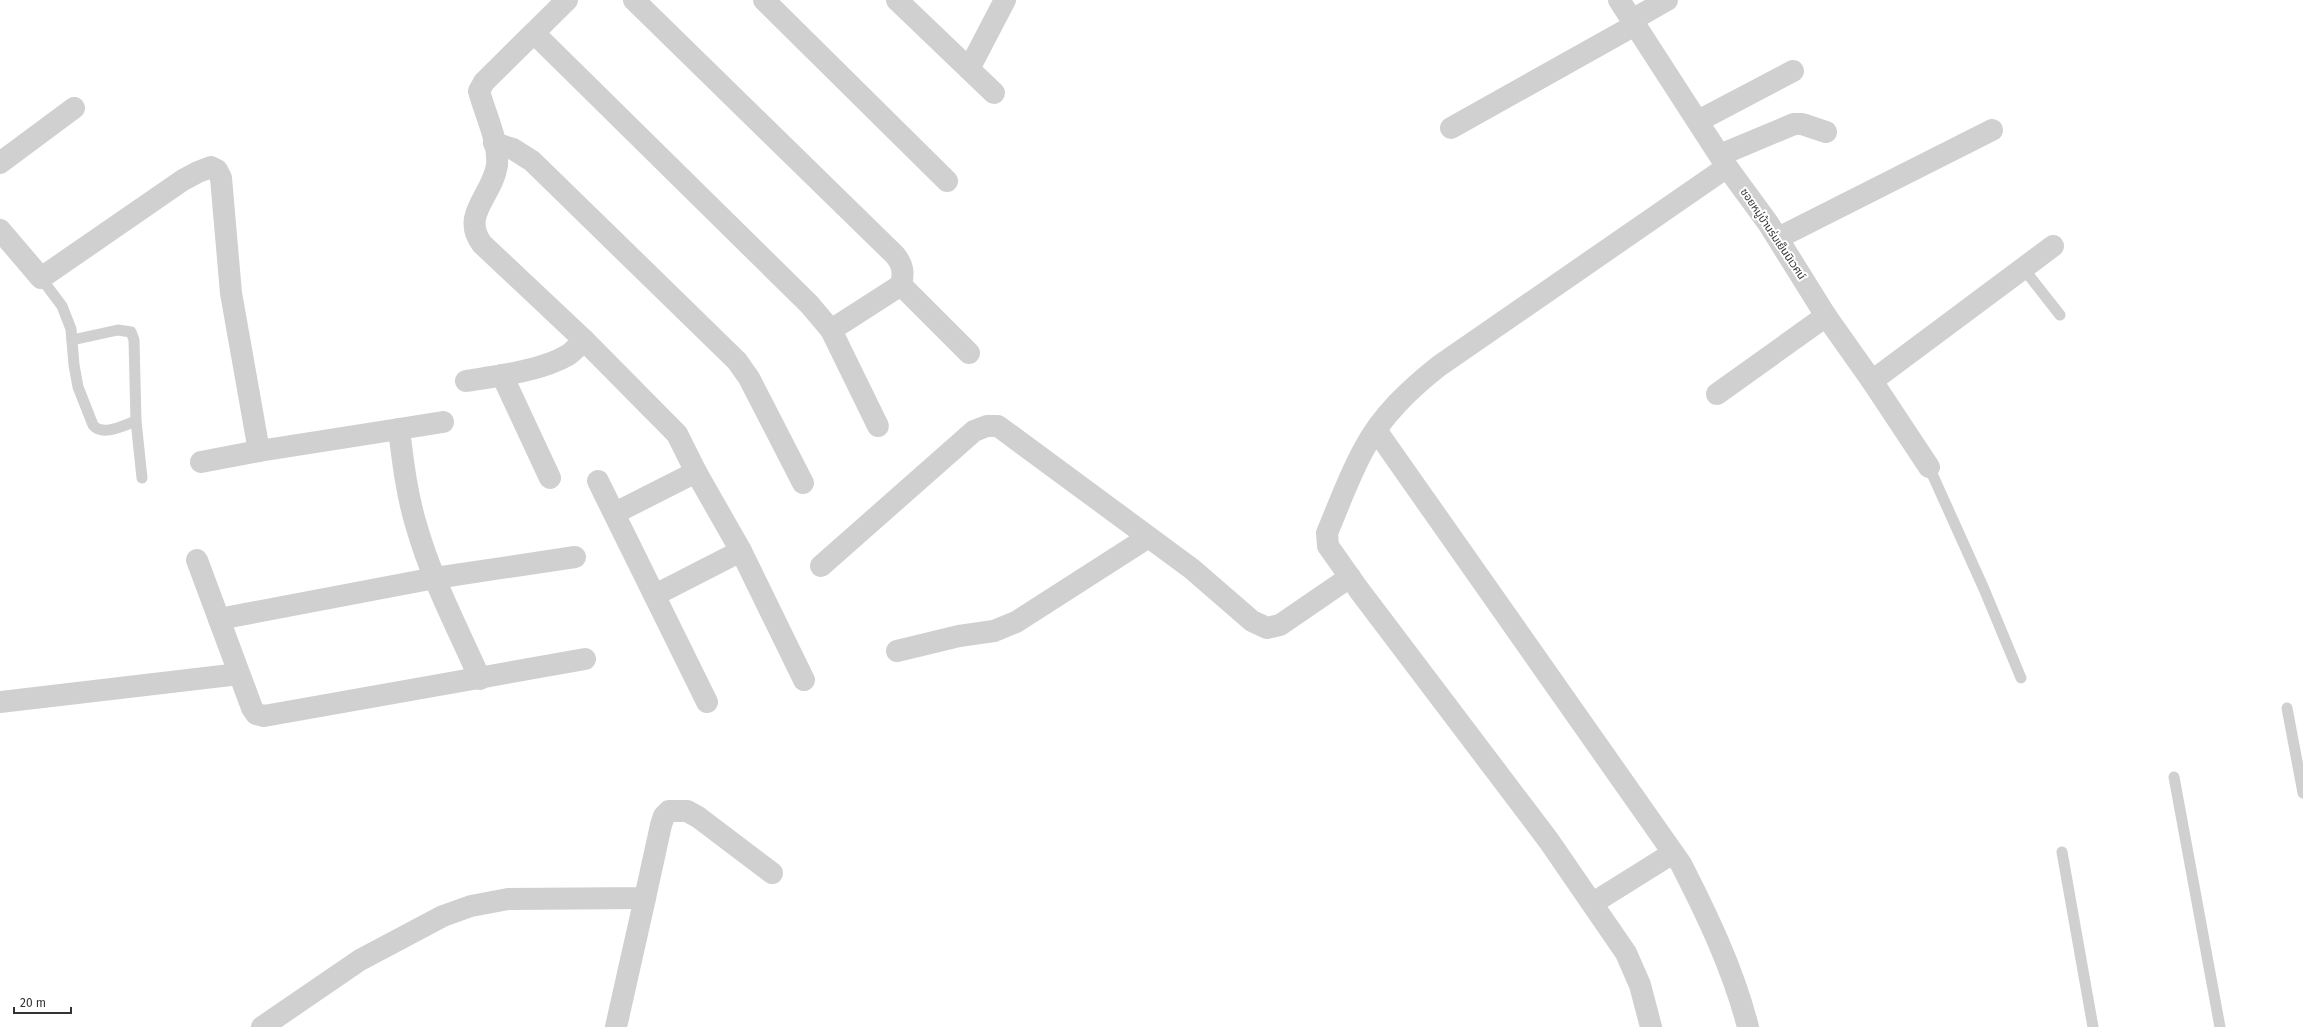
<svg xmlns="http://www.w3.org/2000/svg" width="2303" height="1027" viewBox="0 0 2303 1027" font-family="'Fira Sans','Noto Sans Thai',sans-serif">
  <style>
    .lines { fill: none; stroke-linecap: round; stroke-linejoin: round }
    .lane { stroke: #d0d0d0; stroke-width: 11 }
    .street { stroke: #d0d0d0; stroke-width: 22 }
    .labels { text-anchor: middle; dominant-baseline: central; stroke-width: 4; stroke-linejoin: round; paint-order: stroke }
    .street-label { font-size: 11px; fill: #333; stroke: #fff }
  </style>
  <rect width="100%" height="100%" fill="#fff"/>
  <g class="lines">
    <!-- lane -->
    <g class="lane">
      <polyline points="2023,268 2060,315"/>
      <path d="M 41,278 L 62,306 L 71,329 L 74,365 L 78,387 L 93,425 C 103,437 124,425 136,421"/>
      <polyline points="72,340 118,330 131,332 134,340 136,421 142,478"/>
      <polyline points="1929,467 1984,589 2021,678"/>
      <polyline points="2287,708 2303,793"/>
      <polyline points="2174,777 2220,1027"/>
      <polyline points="2062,852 2093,1027"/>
    </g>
    <!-- street -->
    <g class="street">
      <polyline points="764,0 947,181"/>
      <polyline points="897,0 994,93"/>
      <polyline points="1619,0 1727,167 1768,223 1826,316 1872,381 1929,467"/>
      <polyline points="1632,20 1667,0"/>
      <path d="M 534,33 L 809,304 L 831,330 L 901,285 C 904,273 903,265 895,255 L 634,0"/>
      <polyline points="969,69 1005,0"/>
      <polyline points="1698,121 1793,71"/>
      <polyline points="1451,128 1635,25"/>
      <polyline points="494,143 513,149 532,161 737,361 749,378 803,483"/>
      <polyline points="1720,155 1794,124 1802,124 1826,132"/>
      <polyline points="0,163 74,108"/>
      <path d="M 0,230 L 41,278 L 183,180 L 198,172 L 211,167 L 217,170 L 221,178 L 231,293 L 259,451 L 399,429 C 403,463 407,496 417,528 C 432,580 458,629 480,679"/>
      <polyline points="1778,238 1992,130"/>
      <polyline points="901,285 969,353"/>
      <polyline points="831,330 878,426"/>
      <polyline points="584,340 677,434 696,472 741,551 655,595"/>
      <polyline points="502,375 550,478"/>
      <path d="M 466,381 C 497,376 541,371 568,355 C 573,352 579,345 584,340 L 482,244 C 460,215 493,195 497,165 C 499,141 485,114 479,91 L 484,82 L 567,0"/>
      <polyline points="1872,381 2053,246"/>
      <polyline points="1717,394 1826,316"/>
      <polyline points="399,429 443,422"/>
      <path d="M 1376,430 L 1681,864 C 1708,917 1733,969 1748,1027"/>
      <polyline points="201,462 259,451"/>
      <polyline points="598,481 707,702"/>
      <polyline points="615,513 696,472"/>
      <polyline points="741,551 804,680"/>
      <polyline points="197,560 252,708 256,714 264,716 585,659"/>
      <polyline points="821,566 974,431 987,426 998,426 1192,569 1252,621 1267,628 1280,625 1350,577"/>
      <polyline points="219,619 435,578 575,557"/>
      <polyline points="897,651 959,636 994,631 1016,622 1147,538"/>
      <polyline points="0,702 239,674"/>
      <polyline points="1593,903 1673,853"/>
      <polyline points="262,1027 360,960 443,916 471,906 508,899 645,898 661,825 664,816 669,811 687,811 698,817 772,873"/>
      <polyline points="616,1027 645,898"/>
      <path d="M 1651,1027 L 1640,985 L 1626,953 L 1549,841 L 1359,590 L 1328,546 L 1327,533 C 1339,505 1349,476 1364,449 C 1382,415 1410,389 1439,366 L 1727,167"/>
    </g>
  </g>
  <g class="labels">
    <!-- street labels -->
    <g class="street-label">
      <text transform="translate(1773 234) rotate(56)">ซอยหมู่บ้านร่มเย็นนิเวศน์</text>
    </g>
  </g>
  <!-- scale -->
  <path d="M14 1007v6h57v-6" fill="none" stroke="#333333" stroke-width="2"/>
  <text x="20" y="1007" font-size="12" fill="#333333" stroke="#ffffff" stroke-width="3" paint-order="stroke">20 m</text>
</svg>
